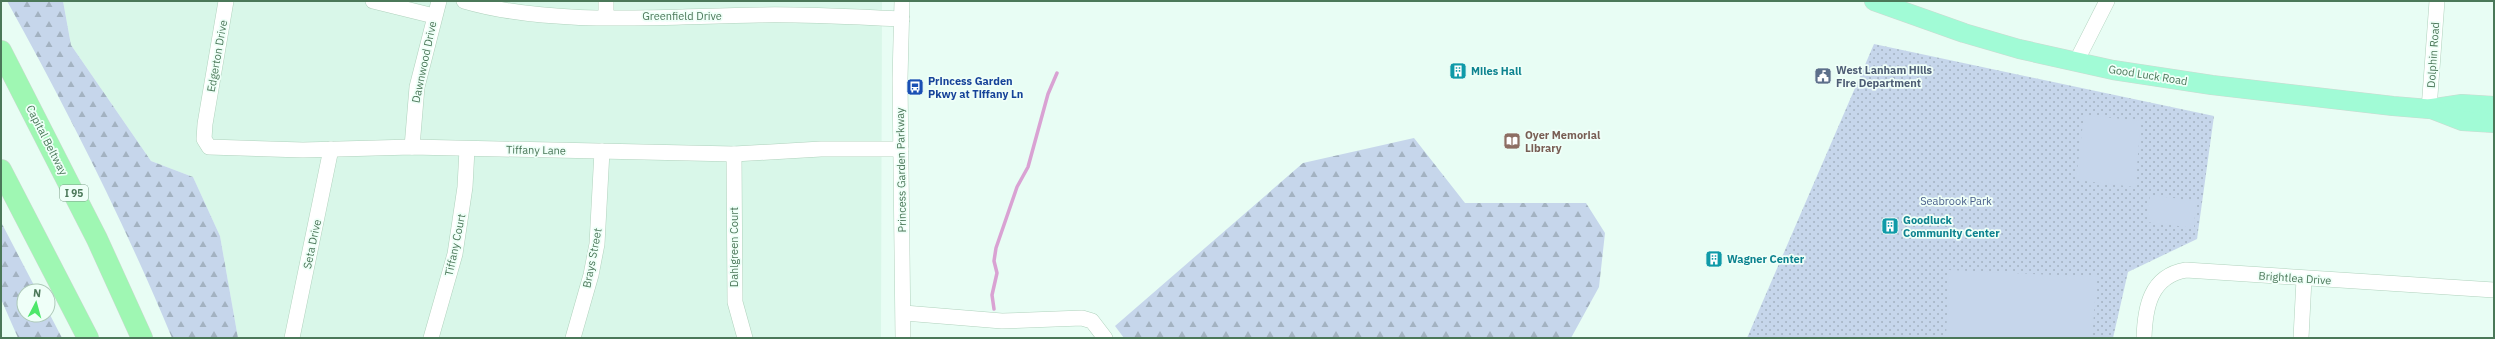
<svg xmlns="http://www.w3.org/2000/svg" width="2495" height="339" viewBox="0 0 2495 339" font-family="'IBM Plex Sans',sans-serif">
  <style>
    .residential { fill: #d9f7e9 }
    .green { fill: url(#green-dots) }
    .forest { fill: url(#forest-firs) }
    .pitch { fill: #c6d6eb }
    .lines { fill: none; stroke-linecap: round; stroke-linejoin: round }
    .stream { stroke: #d9a2d3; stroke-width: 3.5 }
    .minor-casing { stroke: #b0d2bd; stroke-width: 16 }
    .major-casing { stroke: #cdd9d1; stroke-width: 20 }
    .highway-casing { stroke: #cdd9d1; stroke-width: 22 }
    .minor { stroke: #fff; stroke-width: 15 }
    .major { stroke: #a1fbd6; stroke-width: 19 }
    .highway { stroke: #9ff7b3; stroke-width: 21 }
    .labels { text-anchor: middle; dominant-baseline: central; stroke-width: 3.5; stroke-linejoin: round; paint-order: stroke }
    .shield { fill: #effff8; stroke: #7ca089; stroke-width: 1 }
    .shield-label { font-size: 10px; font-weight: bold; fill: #4b7859 }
    .street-label { font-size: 11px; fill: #4b7859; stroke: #effff8 }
    .service-label { font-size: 11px; font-weight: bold; fill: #4e5e75; stroke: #effff8; text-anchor: start }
    .culture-label { font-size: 11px; font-weight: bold; fill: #0d838f; stroke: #effff8; text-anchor: start }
    .transit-label { font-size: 11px; font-weight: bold; fill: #164399; stroke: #effff8; text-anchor: start }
    .education-label { font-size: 11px; font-weight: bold; fill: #785e54; stroke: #effff8; text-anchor: start }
    .park-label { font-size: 11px; fill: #485e8a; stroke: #effff8 }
  </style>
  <defs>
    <pattern id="green-dots" width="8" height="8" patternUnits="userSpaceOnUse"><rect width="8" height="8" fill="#c6d6eb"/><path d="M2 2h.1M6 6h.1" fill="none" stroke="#a3b2c1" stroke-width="1.8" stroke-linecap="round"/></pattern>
    <pattern id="forest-firs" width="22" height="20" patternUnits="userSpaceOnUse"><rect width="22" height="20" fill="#c6d6eb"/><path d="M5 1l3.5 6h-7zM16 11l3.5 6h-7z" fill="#a3b2c1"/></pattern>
  </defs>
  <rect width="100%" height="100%" fill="#e8fdf4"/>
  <!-- residential -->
  <polygon class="residential" points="63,1 882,1 881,338 238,338 220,236 193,177 151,161 71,45"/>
  <!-- green -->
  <polygon class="green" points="1874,44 2214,116 2197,239 2128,272 2113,338 1747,338"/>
  <!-- forest -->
  <g class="forest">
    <path d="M 7,1 L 63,1 L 71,45 L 151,161 L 193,177 L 220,236 L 238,338 L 172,338 C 124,222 68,111 7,1 Z"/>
    <polygon points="1414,138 1465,203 1586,203 1605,233 1599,287 1571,338 1124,338 1115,326 1303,163"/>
    <polygon points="1,222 37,291 24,291 24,315 48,315 48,311 62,338 18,338 1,299"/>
  </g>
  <!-- pitch -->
  <g class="pitch">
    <polygon points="2084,115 2141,121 2135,187 2076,180"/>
    <polygon points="2150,195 2196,201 2194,228 2147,222"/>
    <polygon points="1949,270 2097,277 2092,338 1946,338"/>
  </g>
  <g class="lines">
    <!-- stream -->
    <polyline class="stream" points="994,309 992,295 997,273 994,261 996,248 1017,187 1028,167 1048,94 1057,73"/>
    <!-- minor casing -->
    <g class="minor-casing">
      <g id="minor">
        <polyline points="226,1 205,124 204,139 209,147 303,150 412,147 734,154 821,149 901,149"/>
        <polyline points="373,1 434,16"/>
        <path d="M 464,1 C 553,27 667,16 759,15 C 807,14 855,17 902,19"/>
        <polyline points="902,1 900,79 903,338"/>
        <polyline points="606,17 606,1"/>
        <polyline points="2076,62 2107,1"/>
        <polyline points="2429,109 2437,1"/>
        <polyline points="412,147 417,87 439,1"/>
        <polyline points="734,154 735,302 745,338"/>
        <polyline points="904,313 1002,321 1082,318 1092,321 1105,338"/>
        <polyline points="292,338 331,149"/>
        <polyline points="431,338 455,254 465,187 467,149"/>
        <polyline points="573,338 591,275 597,244 602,151"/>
        <path d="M 2144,338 C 2145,308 2150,276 2186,270 L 2494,290"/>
        <polyline points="2301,338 2304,279"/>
      </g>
    </g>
    <!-- major casing -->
    <g class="major-casing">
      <g id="major">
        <polyline points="1874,1 1964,33 2019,49 2113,70 2212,85 2393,106 2429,109 2462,104 2494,106"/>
        <polyline points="2431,109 2462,121 2494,123"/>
      </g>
    </g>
    <!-- highway casing -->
    <g class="highway-casing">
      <g id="highway">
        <polyline points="1,51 97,239 142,338"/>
        <polyline points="1,170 88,338"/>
      </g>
    </g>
    <!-- minor -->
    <use href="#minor" class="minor"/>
    <!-- major -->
    <use href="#major" class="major"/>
    <!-- highway -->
    <use href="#highway" class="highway"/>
  </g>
  <!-- icons -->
  <defs>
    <g id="building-square" transform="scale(0.9)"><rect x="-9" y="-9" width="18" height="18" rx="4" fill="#0f9aa8" stroke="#effff8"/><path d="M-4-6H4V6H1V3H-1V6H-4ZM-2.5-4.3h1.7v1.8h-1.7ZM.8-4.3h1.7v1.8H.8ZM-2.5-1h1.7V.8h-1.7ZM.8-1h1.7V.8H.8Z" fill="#fff"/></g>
    <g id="civic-square" transform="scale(0.9)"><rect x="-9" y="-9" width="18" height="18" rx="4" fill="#5c6f8a" stroke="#effff8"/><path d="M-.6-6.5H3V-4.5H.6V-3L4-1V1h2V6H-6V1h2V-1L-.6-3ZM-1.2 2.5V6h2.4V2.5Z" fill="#fff"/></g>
    <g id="bus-square" transform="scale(0.9)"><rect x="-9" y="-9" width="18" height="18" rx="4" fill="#1a4fb4" stroke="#effff8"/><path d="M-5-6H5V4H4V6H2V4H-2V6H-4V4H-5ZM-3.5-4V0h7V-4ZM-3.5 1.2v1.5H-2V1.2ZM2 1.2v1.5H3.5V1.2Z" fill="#fff"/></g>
    <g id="library-square" transform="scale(0.9)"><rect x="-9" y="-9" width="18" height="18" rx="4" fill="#8d6e63" stroke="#effff8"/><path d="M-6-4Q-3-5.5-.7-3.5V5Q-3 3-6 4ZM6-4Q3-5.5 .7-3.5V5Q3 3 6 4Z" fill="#fff"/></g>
  </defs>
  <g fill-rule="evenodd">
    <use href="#building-square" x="1458" y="71"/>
    <use href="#civic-square" x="1823" y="76"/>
    <use href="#bus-square" x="915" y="87"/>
    <use href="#library-square" x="1512" y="141"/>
    <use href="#building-square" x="1890" y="226"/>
    <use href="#building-square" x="1714" y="259"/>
  </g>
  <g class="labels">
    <!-- shield labels -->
    <rect class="shield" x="60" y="185" width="28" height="16" rx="3"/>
    <g class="shield-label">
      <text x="74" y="193">I 95</text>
    </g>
    <!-- street labels -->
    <g class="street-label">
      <text x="682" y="16">Greenfield Drive</text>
      <text transform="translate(2433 55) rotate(-86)">Dolphin Road</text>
      <text transform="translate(217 56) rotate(-80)">Edgerton Drive</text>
      <text transform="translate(424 62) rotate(-78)">Dawnwood Drive</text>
      <text transform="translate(2148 75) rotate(9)">Good Luck Road</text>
      <text transform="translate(47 140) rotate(63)">Capital Beltway</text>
      <text transform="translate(536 150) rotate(1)">Tiffany Lane</text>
      <text transform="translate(901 170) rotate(-91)">Princess Garden Parkway</text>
      <text transform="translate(312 244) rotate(-78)">Seta Drive</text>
      <text transform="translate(455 245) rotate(-78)">Tiffany Court</text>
      <text transform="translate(734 247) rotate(-90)">Dahlgreen Court</text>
      <text transform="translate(592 258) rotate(-79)">Brays Street</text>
      <text transform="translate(2295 278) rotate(4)">Brightlea Drive</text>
    </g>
    <!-- service labels -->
    <g class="service-label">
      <text x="1836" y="70">West Lanham Hills<tspan x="1836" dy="13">Fire Department</tspan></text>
    </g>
    <!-- culture labels -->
    <g class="culture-label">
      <text x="1471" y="71">Miles Hall</text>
      <text x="1903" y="220">Goodluck<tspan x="1903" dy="13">Community Center</tspan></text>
      <text x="1727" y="259">Wagner Center</text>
    </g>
    <!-- transit labels -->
    <g class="transit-label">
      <text x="928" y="81">Princess Garden<tspan x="928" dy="13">Pkwy at Tiffany Ln</tspan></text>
    </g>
    <!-- education labels -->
    <g class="education-label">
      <text x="1525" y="135">Oyer Memorial<tspan x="1525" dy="13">Library</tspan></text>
    </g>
    <!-- park labels -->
    <g class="park-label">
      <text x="1956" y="201">Seabrook Park</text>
    </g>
  </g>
  <!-- border -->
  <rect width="2495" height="339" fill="none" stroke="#4b7859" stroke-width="4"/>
  <!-- north arrow -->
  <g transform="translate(36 303) rotate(6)"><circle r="19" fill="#effff8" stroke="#adc9b8"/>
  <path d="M0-3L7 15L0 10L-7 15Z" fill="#4de76a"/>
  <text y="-6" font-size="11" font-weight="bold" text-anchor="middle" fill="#4b7859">N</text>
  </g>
</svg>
